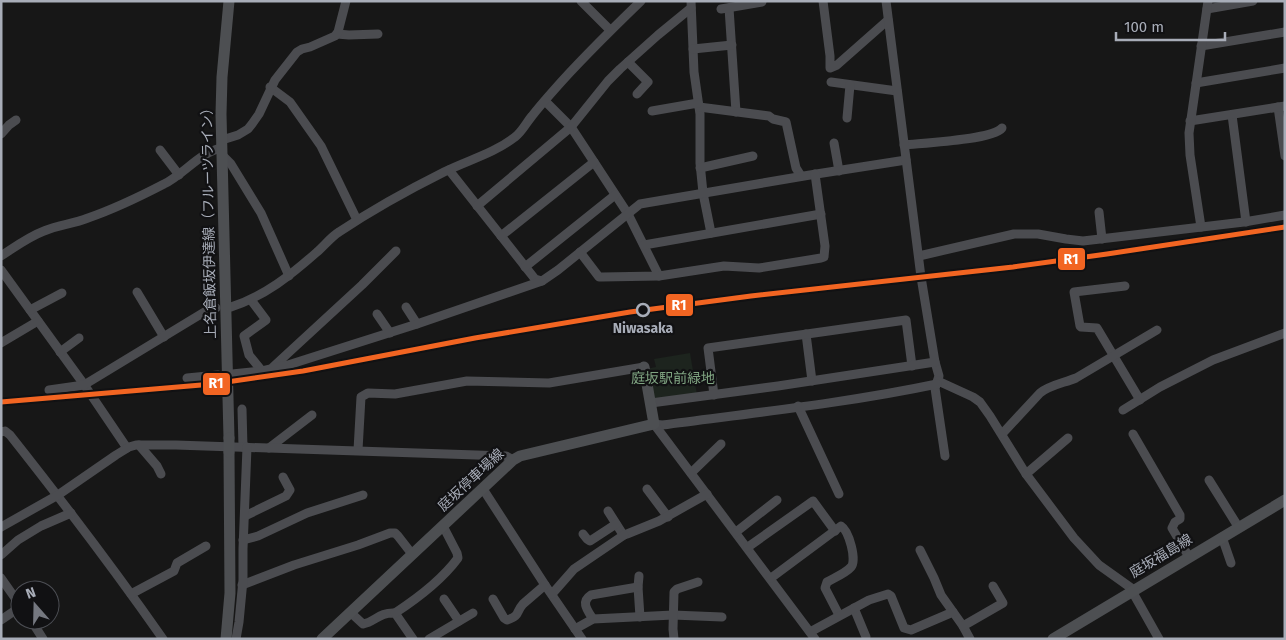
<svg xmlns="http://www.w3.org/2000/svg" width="1286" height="640" viewBox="0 0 1286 640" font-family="'Fira Sans','Noto Sans JP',sans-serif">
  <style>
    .park { fill: #1d241e }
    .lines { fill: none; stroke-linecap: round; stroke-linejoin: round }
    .minor { stroke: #4b4c50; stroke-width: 9 }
    .major { stroke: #4d4f52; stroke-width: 11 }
    .major-bridge { stroke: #4d4f52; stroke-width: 11 }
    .rail-1-casing { stroke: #111113; stroke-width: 9 }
    .rail-1 { stroke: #f26522; stroke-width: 5 }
    .stop-dot { fill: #111113; stroke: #a8adb8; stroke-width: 2.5 }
    .labels { text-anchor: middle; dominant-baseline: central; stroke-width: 4.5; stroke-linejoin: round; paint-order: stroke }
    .street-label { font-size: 14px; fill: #a8adb8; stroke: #111113 }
    .stop-label { font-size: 14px; font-weight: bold; fill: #a8adb8; stroke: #111113 }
    .park-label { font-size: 14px; fill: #7fa381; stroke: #111113 }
    .line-badge { stroke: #111113; stroke-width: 2 }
    .badge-label { font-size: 14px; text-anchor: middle; font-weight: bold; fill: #fff }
  </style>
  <rect width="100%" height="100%" fill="#171717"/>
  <!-- park -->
  <polygon class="park" points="690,353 697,395 653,401 646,369 656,367 654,359"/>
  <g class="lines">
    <!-- minor -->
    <g class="minor">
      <polyline points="581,1 610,30"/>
      <polyline points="691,1 694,72 700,114 700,163 703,193 711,233"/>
      <polyline points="823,1 830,56 830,68 837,65 888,20"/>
      <polyline points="729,8 736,112"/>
      <polyline points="721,9 762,2"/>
      <polyline points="1207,9 1253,1"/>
      <polyline points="337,34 349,35 378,34"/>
      <polyline points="1201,46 1285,32"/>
      <polyline points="693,49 732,45"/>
      <polyline points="628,62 648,82 637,94"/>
      <polyline points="831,82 897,91"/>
      <polyline points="1196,83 1285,68"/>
      <polyline points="270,87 290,102 321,146 357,220"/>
      <polyline points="545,101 571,127 594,162 628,214 659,276"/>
      <polyline points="699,107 769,116 773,119 786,122 796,168 801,176"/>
      <polyline points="1278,107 1285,156"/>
      <polyline points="652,111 698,103"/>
      <polyline points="1232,115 1246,222"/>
      <polyline points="847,118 850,85"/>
      <polyline points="1190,121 1285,106"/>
      <polyline points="1,134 9,125 16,120"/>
      <polyline points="222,140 238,135 248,129 252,124 259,114 275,80 297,52 302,49 310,47 335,36 338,32 346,1"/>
      <polyline points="834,143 839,171"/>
      <path d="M 904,145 C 923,143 992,140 1002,128"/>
      <polyline points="160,150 179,175"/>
      <polyline points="222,155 231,164 261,213 289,276"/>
      <polyline points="700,168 753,156"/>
      <polyline points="449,170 535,279 542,281 558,270 640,204 810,175 906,160"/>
      <polyline points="477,206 571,127 608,81 620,69 658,35 691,8"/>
      <polyline points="1099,212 1102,239"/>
      <polyline points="1201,227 1190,155 1189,133 1208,1"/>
      <polyline points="501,236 594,162"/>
      <polyline points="644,245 821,214"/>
      <polyline points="580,252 599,277 602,277 659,276 724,266 759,268 821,258 824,257 825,246 815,174"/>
      <path d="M 1,256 C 15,247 28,237 44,231 C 58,225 73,224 88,218 C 114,209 139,197 164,184 C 183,175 201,151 222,148"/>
      <polyline points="919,256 1014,234 1038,234 1066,239 1083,241 1244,222 1285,215"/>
      <polyline points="525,267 615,195"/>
      <polyline points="1,270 83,383 127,448"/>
      <polyline points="1125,286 1074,292 1080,326 1081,327 1097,328 1140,400"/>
      <polyline points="137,292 164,337"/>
      <polyline points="251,300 266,320 244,336 249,355 262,371"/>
      <path d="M 231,307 C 265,296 291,275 317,252 C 323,247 332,236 339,232 C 372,210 408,190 444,172 C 468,160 493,154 515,137 C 522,132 526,123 532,116 C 539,107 546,99 554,90 C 581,59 611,30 641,1"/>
      <polyline points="406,307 417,324"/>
      <polyline points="30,310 62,293"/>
      <polyline points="377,314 390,333"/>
      <polyline points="806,334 812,381"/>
      <polyline points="1,343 38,321"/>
      <polyline points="60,352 79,338"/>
      <polyline points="935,362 939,376 935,388 936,395 945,456"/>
      <polyline points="273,367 362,285 396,251"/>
      <polyline points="232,374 262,371 288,365 417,324 542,281"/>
      <polyline points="187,378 218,375"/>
      <polyline points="938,381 973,397 980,402 990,416 1026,474 1074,538 1099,565 1134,590"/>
      <polyline points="49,390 84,385 206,311 216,308"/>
      <polyline points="714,395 708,348 906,320 912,366"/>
      <polyline points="651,403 778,386 935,362 921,277 886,1"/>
      <polyline points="798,406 839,494"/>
      <polyline points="242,409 243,447"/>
      <polyline points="1123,410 1160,387 1213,360 1285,333"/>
      <path d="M 654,424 L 662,425 C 752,413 847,403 937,384"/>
      <polyline points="654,424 815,639"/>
      <path d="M 1,432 L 5,431 L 10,435 C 63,502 114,569 163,639"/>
      <path d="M 1002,434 L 1040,393 C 1050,385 1064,383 1076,378 L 1157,330"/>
      <polyline points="1133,434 1180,515 1180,519 1175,522 1172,528 1189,557"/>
      <polyline points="139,445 157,466 161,474"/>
      <polyline points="269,448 312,415"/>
      <polyline points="358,450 361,397 368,393 395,394 467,381 549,383 644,367"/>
      <polyline points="691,473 721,444"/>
      <polyline points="1026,474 1068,438"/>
      <polyline points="1209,480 1239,528"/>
      <polyline points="483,489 545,585 582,639"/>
      <polyline points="647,489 668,517"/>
      <polyline points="608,511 622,533 624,535 627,534 659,521 707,494"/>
      <polyline points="245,516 286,496 290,490 283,477"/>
      <polyline points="1,527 58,495 116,455 129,447 136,445 176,445 506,456 513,460"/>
      <polyline points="736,532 777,500"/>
      <polyline points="583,534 587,539 590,541 616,524"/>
      <polyline points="1222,537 1231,563"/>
      <polyline points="243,540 258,536 307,513 363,495"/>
      <polyline points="748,547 813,501 835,531"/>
      <polyline points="920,550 934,578 941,595 963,626 970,639"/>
      <polyline points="1,555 18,540 41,526 71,513"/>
      <polyline points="639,576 638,587 640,617"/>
      <polyline points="1,578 20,605"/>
      <path d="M 771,578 L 841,526 C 849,531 857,560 851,567 C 846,573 834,578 827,582 L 825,588 L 839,615"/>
      <polyline points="242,585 294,565 358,545 390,533 395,533 398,536 412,554"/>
      <polyline points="1132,591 1159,639"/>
      <polyline points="131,594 174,571 177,563 206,546"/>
      <polyline points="552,594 574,569 624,535"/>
      <polyline points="444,599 459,621"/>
      <path d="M 493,599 L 504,618 L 507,620 C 521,615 515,613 523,604 L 545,585"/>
      <polyline points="854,608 866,637"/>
      <path d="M 350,612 L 363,624 C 375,622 379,612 395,613 L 413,639"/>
      <path d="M 395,613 C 418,598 441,581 458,558 L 457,553 L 443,526"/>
      <path d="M 593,619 C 588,611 580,602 591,595 L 638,587"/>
      <polyline points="1,620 20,607"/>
      <polyline points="31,620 43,639"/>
      <polyline points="963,626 1003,603 993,586"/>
      <polyline points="575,629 593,619 673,615 722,617"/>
      <polyline points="810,632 869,600 888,594 891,596 904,628 911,630 953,612"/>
      <polyline points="236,639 239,622 243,580 243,549 247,447"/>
      <polyline points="429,639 473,613"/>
      <polyline points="674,639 673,629 674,592 677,589 698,582"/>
    </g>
    <!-- major -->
    <g class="major">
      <polyline points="229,438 221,114 222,77 229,1"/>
      <polyline points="226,639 230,593 229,452"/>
      <polyline points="322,639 513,460 520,456 654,424 644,367"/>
      <polyline points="1053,639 1285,500"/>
    </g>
    <!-- major-bridge -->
    <polyline class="major-bridge" points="229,452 229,438"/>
    <!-- rail-1 casing -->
    <g class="rail-1-casing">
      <polyline id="rail-1" points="1,402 213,384 303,371 475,338 630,312 751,296 1013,267 1107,254 1285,227"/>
    </g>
    <!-- rail-1 -->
    <use href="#rail-1" class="rail-1"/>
  </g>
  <!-- markers -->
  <circle class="stop-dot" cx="643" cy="310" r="6"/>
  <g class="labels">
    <!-- street labels -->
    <g class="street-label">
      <text transform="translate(209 220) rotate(-91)">上名倉飯坂伊達線（フルーツライン）</text>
      <text transform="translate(471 480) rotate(-43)">庭坂停車場線</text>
      <text transform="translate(1161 556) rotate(-31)">庭坂福島線</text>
    </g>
    <!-- stop labels -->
    <g class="stop-label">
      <text x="643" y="328">Niwasaka</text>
    </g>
    <!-- park labels -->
    <g class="park-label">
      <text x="673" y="378">庭坂駅前緑地</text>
    </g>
  </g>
  <g class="line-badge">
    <rect x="1057" y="247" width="29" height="24" rx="5" fill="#f26522"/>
    <rect x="665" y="293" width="29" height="24" rx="5" fill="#f26522"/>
    <rect x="202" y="372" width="29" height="24" rx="5" fill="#f26522"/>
  </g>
  <g class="badge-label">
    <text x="1071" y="264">R1</text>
    <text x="679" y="310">R1</text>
    <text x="216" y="388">R1</text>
  </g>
  <!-- border -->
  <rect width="1286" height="640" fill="none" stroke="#a8adb8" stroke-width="5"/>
  <!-- north arrow -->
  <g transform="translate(35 605) rotate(340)"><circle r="24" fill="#111113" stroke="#4d4f55"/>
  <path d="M0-4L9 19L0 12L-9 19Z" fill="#757880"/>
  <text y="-8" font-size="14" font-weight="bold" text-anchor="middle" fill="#a8adb8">N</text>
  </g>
  <!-- scale -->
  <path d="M1116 32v8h109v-8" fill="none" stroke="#a8adb8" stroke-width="2.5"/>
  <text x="1124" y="32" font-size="15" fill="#a8adb8" stroke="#111113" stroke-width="4" paint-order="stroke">100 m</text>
</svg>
